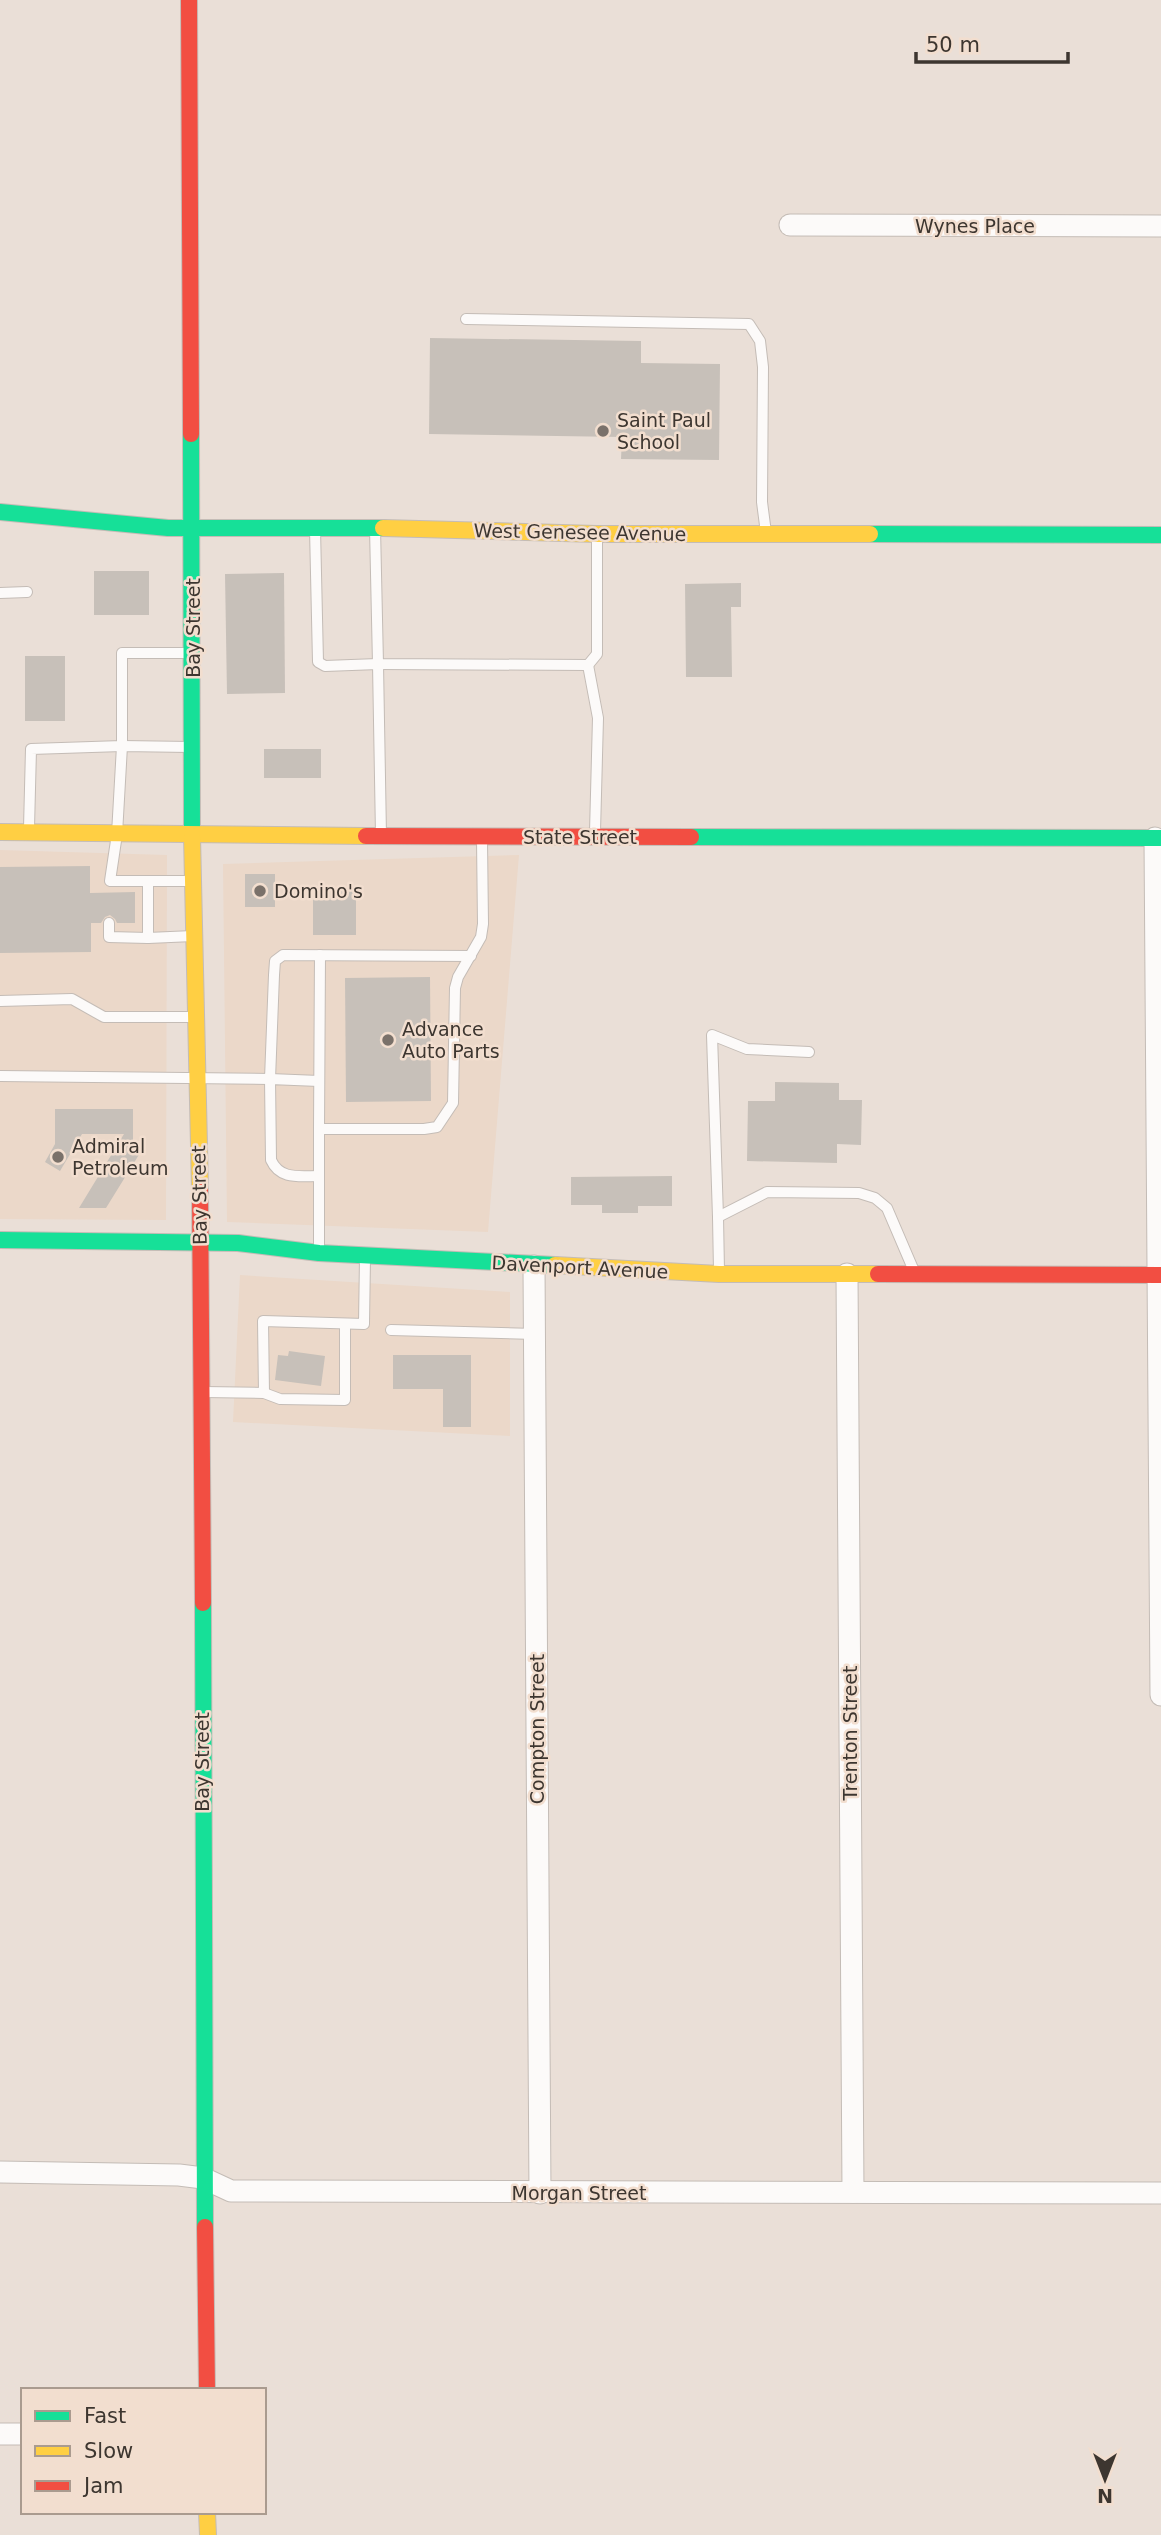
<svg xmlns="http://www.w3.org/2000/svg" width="1161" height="2535" viewBox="0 0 1161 2535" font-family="'DejaVu Sans',sans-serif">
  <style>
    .built { fill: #ebd8c9 }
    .building { fill: #c7c0b9 }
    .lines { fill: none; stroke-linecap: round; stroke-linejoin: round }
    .lane-casing { stroke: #c4bcb6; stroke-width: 12 }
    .street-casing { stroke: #c4bcb6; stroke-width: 23 }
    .fast-casing { stroke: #c4bcb6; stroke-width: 18 }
    .slow-casing { stroke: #c4bcb6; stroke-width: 18 }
    .jam-casing { stroke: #c4bcb6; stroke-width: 18 }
    .lane { stroke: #fcfaf9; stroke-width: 10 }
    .street { stroke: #fcfaf9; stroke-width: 21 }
    .fast { stroke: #16e098; stroke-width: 16 }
    .slow { stroke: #ffcf43; stroke-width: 16 }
    .jam { stroke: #f24e42; stroke-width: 16 }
    .poi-dot { fill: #7a716a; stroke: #f2decf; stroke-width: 2.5 }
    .labels { text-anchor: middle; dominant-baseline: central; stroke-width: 5; stroke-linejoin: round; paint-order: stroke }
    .street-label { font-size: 19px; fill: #3d3630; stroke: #f2decf }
    .poi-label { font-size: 19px; fill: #3d3630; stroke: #f2decf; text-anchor: start }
  </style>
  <rect width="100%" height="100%" fill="#eadfd7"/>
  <!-- built -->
  <g class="built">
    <polygon points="0,850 167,855 166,1220 0,1219"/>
    <polygon points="519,855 488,1232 227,1222 223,864"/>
    <polygon points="240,1275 510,1292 510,1436 233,1422"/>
  </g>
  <!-- building -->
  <g class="building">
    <polygon points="430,338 641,341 641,363 720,364 719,460 621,459 622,437 429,434"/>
    <rect x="94" y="571" width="55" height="44"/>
    <polygon points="284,573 285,693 227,694 225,574"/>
    <polygon points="741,583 741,607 731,607 732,677 686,677 685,584"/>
    <rect x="25" y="656" width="40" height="65"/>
    <rect x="264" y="749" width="57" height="29"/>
    <polygon points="90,866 90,893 135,892 135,923 117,923 115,919 110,915 105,917 101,923 91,923 91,952 0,953 0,867"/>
    <rect x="245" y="874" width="30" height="33"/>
    <rect x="313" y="890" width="43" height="45"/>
    <polygon points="430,977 431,1101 346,1102 345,978"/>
    <polygon points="775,1082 839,1083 839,1100 862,1100 861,1145 837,1144 837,1163 747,1161 748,1101 775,1101"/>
    <polygon points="55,1109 133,1109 133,1146 140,1153 106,1208 79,1208 124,1134 82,1134 60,1171 45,1162 55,1144"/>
    <polygon points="672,1176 672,1206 638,1206 638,1213 602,1213 602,1205 571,1205 571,1177"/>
    <polygon points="289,1351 325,1356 321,1386 275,1380 278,1355 288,1356"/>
    <polygon points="393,1355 471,1355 471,1427 443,1427 443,1389 393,1389"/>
  </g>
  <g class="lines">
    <!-- lane casing -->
    <g class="lane-casing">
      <g id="lane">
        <polyline points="466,319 749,324 760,341 763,367 762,502 766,533"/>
        <polyline points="375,528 378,664 588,665 597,654 597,534"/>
        <polyline points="315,529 318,662 325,666 378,664 381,835"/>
        <polyline points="0,593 27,592"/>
        <polyline points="588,665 598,718 595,832"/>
        <polyline points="190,747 122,746 117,834 110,881 191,881"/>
        <polyline points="29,828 31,749 122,746 122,653 190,653"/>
        <polyline points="148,881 148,938 193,936"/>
        <polyline points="109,923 109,937 148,938"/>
        <polyline points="0,1001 72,999 104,1017 195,1017"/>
        <polyline points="0,1076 270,1079 274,975 275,961 283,955 471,956"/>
        <polyline points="319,1129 320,955"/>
        <path d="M 319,1176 C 299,1176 280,1180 271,1160 L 270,1079 L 319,1081"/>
        <polyline points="718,1217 712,1035 747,1049 809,1052"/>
        <polyline points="319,1249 319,1129 424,1129 437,1127 453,1103 455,988 458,977 481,937 483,924 482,840"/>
        <polyline points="719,1271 718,1217 767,1192 859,1193 875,1198 887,1208 914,1271"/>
        <polyline points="391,1330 535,1334"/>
        <polyline points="204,1392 264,1393 263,1321 364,1324 365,1258"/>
        <polyline points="264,1393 280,1399 345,1400 345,1324"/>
      </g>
    </g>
    <!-- street casing -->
    <g class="street-casing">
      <g id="street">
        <polyline points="790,225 1161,226"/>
        <polyline points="1155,838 1161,1695"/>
        <polyline points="534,1266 540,2193"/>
        <polyline points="847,1274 853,2192"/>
        <polyline points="0,2172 179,2175 203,2178 231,2191 1161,2193"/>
        <polyline points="0,2434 23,2434"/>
      </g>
    </g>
    <!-- fast casing -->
    <g class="fast-casing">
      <g id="fast">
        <polyline points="191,434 192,836"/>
        <polyline points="0,512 168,528 383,528"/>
        <polyline points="870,534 1161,535"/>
        <polyline points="691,837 1161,838"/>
        <polyline points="0,1240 238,1243 319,1253 555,1265"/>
        <polyline points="203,1603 205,2227"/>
      </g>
    </g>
    <!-- slow casing -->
    <g class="slow-casing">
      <g id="slow">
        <polyline points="383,528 597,534 870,534"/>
        <polyline points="0,832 366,836"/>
        <polyline points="192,836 200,1190"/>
        <polyline points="555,1265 719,1274 878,1274"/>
        <polyline points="207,2512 208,2535"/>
      </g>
    </g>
    <!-- jam casing -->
    <g class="jam-casing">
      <g id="jam">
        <polyline points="189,0 191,434"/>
        <polyline points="366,836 691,837"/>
        <polyline points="200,1190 203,1603"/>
        <polyline points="878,1274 1161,1275"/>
        <polyline points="205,2227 207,2390"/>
      </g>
    </g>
    <!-- lane -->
    <use href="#lane" class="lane"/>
    <!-- street -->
    <use href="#street" class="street"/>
    <!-- fast -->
    <use href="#fast" class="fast"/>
    <!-- slow -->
    <use href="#slow" class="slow"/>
    <!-- jam -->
    <use href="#jam" class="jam"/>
  </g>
  <!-- markers -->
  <g class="poi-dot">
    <circle cx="603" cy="431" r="7"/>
    <circle cx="260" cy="891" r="7"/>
    <circle cx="388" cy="1040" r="7"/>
    <circle cx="58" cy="1157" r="7"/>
  </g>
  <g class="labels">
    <!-- street labels -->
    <g class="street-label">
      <text x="975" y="226">Wynes Place</text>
      <text transform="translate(580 532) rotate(1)">West Genesee Avenue</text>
      <text transform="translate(193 628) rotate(-90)">Bay Street</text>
      <text x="580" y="837">State Street</text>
      <text transform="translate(199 1195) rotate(-91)">Bay Street</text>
      <text transform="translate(580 1267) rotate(3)">Davenport Avenue</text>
      <text transform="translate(537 1729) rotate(-90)">Compton Street</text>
      <text transform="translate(850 1733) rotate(-90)">Trenton Street</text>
      <text transform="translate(202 1762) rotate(-90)">Bay Street</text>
      <text x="579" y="2193">Morgan Street</text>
    </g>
    <!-- poi labels -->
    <g class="poi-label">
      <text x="617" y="420">Saint Paul<tspan x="617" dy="22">School</tspan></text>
      <text x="274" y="891">Domino's</text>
      <text x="402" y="1029">Advance<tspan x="402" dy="22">Auto Parts</tspan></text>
      <text x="72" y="1146">Admiral<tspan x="72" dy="22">Petroleum</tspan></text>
    </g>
  </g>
  <!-- legend -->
  <rect x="21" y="2388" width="245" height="126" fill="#f2decf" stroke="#aa9b8f" stroke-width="2"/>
  <rect x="35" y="2411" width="35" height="10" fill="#16e098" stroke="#aa9b8f" stroke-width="2"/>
  <text x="84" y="2423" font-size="21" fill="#3d3630">Fast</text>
  <rect x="35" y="2446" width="35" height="10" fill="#ffcf43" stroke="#aa9b8f" stroke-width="2"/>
  <text x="84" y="2458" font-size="21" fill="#3d3630">Slow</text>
  <rect x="35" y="2481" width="35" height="10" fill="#f24e42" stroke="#aa9b8f" stroke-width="2"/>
  <text x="84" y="2493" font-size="21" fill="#3d3630">Jam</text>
  <!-- north arrow -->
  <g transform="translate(1105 2479) rotate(180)" stroke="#f2decf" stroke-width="5" paint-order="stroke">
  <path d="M0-5L12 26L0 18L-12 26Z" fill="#3d3630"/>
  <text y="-10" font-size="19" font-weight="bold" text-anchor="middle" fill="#3d3630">N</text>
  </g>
  <!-- scale -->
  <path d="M916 52v10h152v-10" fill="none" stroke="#3d3630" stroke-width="3.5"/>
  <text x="926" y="52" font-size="21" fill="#3d3630" stroke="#f2decf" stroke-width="5" paint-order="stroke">50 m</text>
</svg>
